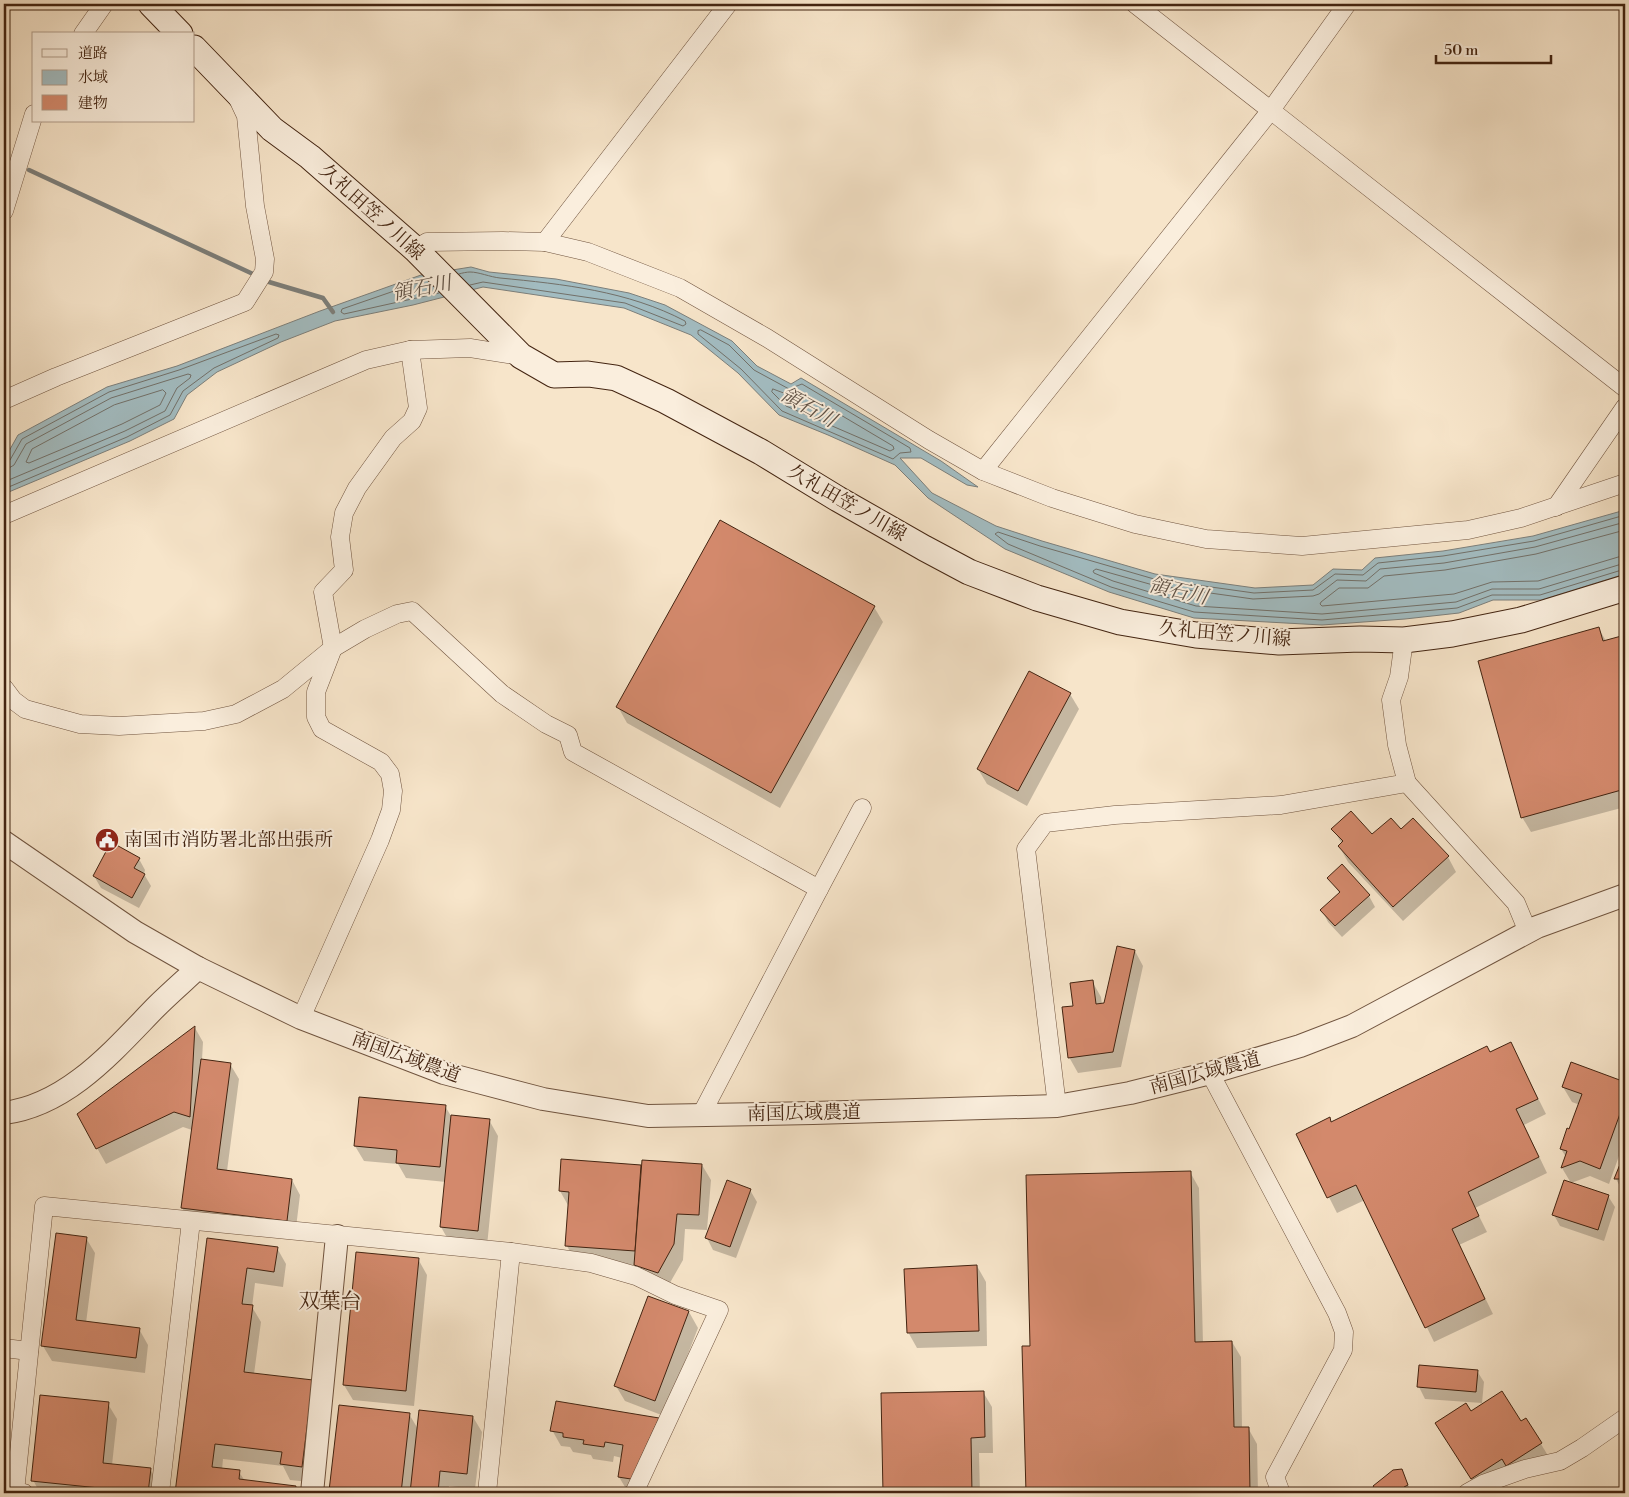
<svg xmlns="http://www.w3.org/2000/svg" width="1629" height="1497" viewBox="0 0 1629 1497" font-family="'Libre Bodoni','Noto Serif JP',serif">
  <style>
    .water { fill: #a2bcc1; stroke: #7c7f7b }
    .shadow { fill: #0003 }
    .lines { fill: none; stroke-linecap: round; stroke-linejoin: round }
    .shore { stroke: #727069; stroke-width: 1 }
    .stream { stroke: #7c7f7b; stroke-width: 4.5 }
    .building { fill: #d3896c; stroke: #432411 }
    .minor-casing { stroke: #70543f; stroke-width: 19 }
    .tertiary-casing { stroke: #70543f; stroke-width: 24 }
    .secondary-casing { stroke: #432411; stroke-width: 27 }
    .minor { stroke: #faeedd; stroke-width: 18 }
    .tertiary { stroke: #faeedd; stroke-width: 22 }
    .secondary { stroke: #faeedd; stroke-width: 25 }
    .labels { text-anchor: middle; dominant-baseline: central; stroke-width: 4; stroke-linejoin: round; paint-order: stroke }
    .street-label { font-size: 19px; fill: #432411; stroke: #faeedd }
    .poi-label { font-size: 19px; fill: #432411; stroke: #faeedd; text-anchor: start }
    .water-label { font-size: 20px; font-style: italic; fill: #605246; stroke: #faeedd }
    .quarter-label { font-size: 21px; fill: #432411; stroke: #faeedd }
  </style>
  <rect width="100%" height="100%" fill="#f7e5ca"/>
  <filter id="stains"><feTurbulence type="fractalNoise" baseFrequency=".004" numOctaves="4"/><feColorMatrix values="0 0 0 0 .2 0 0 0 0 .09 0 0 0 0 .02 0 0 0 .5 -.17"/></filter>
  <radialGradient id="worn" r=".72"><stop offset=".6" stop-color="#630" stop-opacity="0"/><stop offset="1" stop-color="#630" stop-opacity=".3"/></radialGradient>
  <!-- water -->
  <polygon class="water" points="471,267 489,272 556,279 629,293 665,305 732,341 757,366 791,384 801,378 941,461 978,487 967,485 921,458 900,458 932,493 996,526 1042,541 1155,574 1255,588 1313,585 1333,569 1362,570 1375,558 1443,551 1533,536 1625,510 1625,574 1541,600 1493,600 1459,613 1405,619 1322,625 1194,618 1109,592 1005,549 928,498 895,465 828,435 779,415 738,373 691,335 624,308 483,287 413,305 335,321 281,342 217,372 187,395 174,419 130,441 4,494 4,460 18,435 107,387 177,366 320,311 421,275"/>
  <!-- shadow -->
  <g class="shadow">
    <polygon points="874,607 883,622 780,808 627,723 618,707"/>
    <polygon points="1599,629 1606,641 1625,636 1625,807 1531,832 1522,817"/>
    <polygon points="1070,694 1079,709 1027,806 987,784 978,769"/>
    <polygon points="1333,829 1372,836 1401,831 1448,857 1456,872 1403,921 1348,862 1339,846 1342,844"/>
    <polygon points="139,859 145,870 144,874 151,886 139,908 101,888 94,876"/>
    <polygon points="1329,878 1369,896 1375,907 1342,937 1328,922 1322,910 1340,894"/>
    <polygon points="1135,951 1143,966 1121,1067 1078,1073 1069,1057 1074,1007 1092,981 1101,997 1102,1005 1105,1005"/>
    <polygon points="195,1028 203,1042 202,1060 230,1064 239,1079 227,1171 292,1180 300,1195 295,1236 191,1223 182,1208 192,1130 183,1127 106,1164 78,1114"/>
    <polygon points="1511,1044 1546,1114 1524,1125 1547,1173 1475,1208 1487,1232 1459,1245 1493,1314 1434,1342 1365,1200 1337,1213 1297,1134 1331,1123"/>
    <polygon points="1572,1064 1625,1083 1625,1139 1609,1184 1590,1176 1571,1183 1562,1168 1566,1157 1561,1149 1570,1131 1580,1105 1572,1102 1563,1087"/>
    <polygon points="445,1106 451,1116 489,1120 498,1136 487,1246 450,1243 441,1227 446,1182 406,1178 398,1164 364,1161 355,1146"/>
    <polygon points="1625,1155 1625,1190 1622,1190 1616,1179"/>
    <polygon points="562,1160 642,1166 702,1165 711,1180 707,1230 685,1229 683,1260 667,1288 644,1280 636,1265 575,1261 567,1246 569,1207 560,1191"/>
    <polygon points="1190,1172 1199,1188 1203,1343 1232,1342 1241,1357 1242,1428 1248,1428 1257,1444 1258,1493 1027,1493 1024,1347 1031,1347"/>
    <polygon points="750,1190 757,1202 736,1258 713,1250 707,1238"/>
    <polygon points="1608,1196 1615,1207 1604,1241 1560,1226 1554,1215"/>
    <polygon points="86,1238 95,1253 86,1323 139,1329 148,1345 145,1373 52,1361 43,1346"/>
    <polygon points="209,1240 277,1248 286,1264 283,1287 255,1283 252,1307 261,1322 254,1374 312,1381 310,1482 290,1480 283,1466 223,1459 222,1470 239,1472 245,1481 295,1488 299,1493 176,1493"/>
    <polygon points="418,1259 427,1275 414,1406 353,1400 344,1385"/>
    <polygon points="977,1266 986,1282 987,1346 917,1348 908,1332"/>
    <polygon points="649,1298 689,1312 698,1328 664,1416 625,1401 616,1386"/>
    <polygon points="1421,1366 1477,1371 1484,1382 1482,1403 1425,1399 1419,1387"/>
    <polygon points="983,1392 992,1407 993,1453 979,1453 980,1493 884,1493 882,1394"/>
    <polygon points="108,1404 117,1419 112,1465 150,1469 159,1484 158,1493 40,1493 33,1480"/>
    <polygon points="409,1414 418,1429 473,1417 482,1432 475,1489 449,1486 448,1493 332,1493 331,1491"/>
    <polygon points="659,1419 667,1434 628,1492 619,1477 622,1458 614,1456 613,1462 593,1459 591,1455 573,1452 570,1447 561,1446 552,1430"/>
    <polygon points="1520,1423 1541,1444 1550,1459 1480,1493 1446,1439"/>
    <polygon points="1401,1470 1412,1493 1378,1493 1374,1486"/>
  </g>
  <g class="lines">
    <!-- shore -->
    <g class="shore">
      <path d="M 459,274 C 462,273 467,272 470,272 C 479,272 490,277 500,278 C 563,284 628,291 685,321 L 686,324 L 683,326 L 625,303 L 483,282 L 470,285"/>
      <polyline points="426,280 342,309 341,312 344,314 439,293"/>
      <polygon points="701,330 729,345 754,370 789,389 802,384 910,448 911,452 900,453 893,459 782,411 741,369 698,334 698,331"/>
      <polygon points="773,389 789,395 802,392 893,446 894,449 890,451 786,406 772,392"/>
      <polygon points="163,390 166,393 160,405 122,424 29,463 26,462 32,449 114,405"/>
      <polyline points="4,463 10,460 22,439 109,392 179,370 276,334 279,335 278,338 214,368 183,391 170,415 127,437 4,489"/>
      <polyline points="4,469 9,468 14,465 26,444 111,398 188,374 191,375 190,378 177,388 165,411 125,431 4,482"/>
      <polyline points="1625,515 1534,541 1443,556 1378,563 1363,575 1335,574 1313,590 1254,593 1154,579 1040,546 998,532 995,534 1008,544 1111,587 1194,612 1322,620 1457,608 1492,595 1540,595 1625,569"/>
      <polyline points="1625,522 1535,547 1444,563 1380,569 1366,581 1337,580 1319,594 1313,596 1253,599 1153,585 1096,569 1093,571 1094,573 1113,581 1196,606 1322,614 1456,602 1492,589 1539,589 1625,563"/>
      <polyline points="1625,530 1536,554 1445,570 1384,576 1368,588 1339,588 1321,602 1320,604 1322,606 1454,594 1492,582 1538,581 1625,555"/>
    </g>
    <!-- stream -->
    <g class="stream">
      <polyline points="4,160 10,163"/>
      <polyline points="29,170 253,274"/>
      <polyline points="269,282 323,298 333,312"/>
    </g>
  </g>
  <!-- building -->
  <g class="building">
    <polygon points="720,520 875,606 771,793 616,707"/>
    <polygon points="1599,627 1603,641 1625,635 1625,789 1521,818 1478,661"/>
    <polygon points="1029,671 1071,693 1018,791 977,769"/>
    <polygon points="1351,811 1372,834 1391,818 1401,829 1413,818 1449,856 1393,907 1338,846 1343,841 1331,829"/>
    <polygon points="111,842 140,858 134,868 145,874 132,898 93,876"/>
    <polygon points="1342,864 1370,895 1335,926 1320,910 1340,892 1327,878"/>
    <polygon points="1117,946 1135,950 1113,1052 1068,1058 1062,1007 1073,1006 1070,983 1093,980 1096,1004 1104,1003"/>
    <polygon points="195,1026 190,1117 174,1112 96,1149 77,1114"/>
    <polygon points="1511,1042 1538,1099 1516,1109 1539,1157 1468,1192 1479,1216 1452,1229 1485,1299 1425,1328 1356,1185 1327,1198 1296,1134 1330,1117 1331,1122 1487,1046 1490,1052"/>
    <polygon points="201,1059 231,1063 217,1169 292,1179 287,1221 181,1208"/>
    <polygon points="1571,1062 1625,1082 1625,1100 1600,1169 1580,1161 1561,1168 1567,1151 1560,1149 1567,1128 1569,1129 1582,1094 1562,1087"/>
    <polygon points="359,1097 446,1105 440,1167 396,1163 397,1150 354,1146"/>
    <polygon points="451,1115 490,1119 478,1231 440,1227"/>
    <polygon points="1625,1152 1625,1179 1614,1179"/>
    <polygon points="561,1159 641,1165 635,1251 565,1246 569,1192 559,1191"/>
    <polygon points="642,1160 702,1164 699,1215 677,1214 674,1244 658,1273 634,1265"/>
    <polygon points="1191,1171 1195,1342 1232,1341 1234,1427 1249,1427 1250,1493 1026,1493 1022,1346 1030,1346 1026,1175"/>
    <polygon points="727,1180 751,1189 730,1247 705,1238"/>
    <polygon points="1564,1180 1609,1195 1598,1230 1552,1215"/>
    <polygon points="56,1233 87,1237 76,1320 140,1328 136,1358 41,1346"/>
    <polygon points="207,1238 278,1247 274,1272 247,1268 242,1304 253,1305 244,1372 313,1380 302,1467 280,1464 282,1452 215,1444 212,1467 240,1470 239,1479 296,1486 295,1493 175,1493"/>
    <polygon points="356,1252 419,1258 406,1391 343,1385"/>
    <polygon points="977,1265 979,1331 907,1333 904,1269"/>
    <polygon points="648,1296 689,1311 655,1401 614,1386"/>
    <polygon points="1419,1365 1478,1370 1476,1392 1417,1387"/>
    <polygon points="984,1391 985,1437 971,1438 972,1493 883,1493 881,1393"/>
    <polygon points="1502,1391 1521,1421 1526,1418 1542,1443 1506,1466 1502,1459 1471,1479 1435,1423 1466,1403 1471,1411"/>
    <polygon points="40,1395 109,1402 103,1463 151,1468 148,1493 31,1481"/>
    <polygon points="556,1401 659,1418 631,1479 618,1477 623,1445 605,1442 604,1447 583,1444 584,1440 563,1437 563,1433 550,1431"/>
    <polygon points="339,1405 410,1413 401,1493 352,1493 329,1491"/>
    <polygon points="419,1410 473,1416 467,1474 440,1471 438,1493 410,1493"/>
    <polygon points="1402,1469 1408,1485 1404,1487 1407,1493 1378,1493 1373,1486 1393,1470"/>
  </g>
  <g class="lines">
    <!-- minor casing -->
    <g class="minor-casing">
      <g id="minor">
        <polyline points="1135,4 1625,388"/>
        <polyline points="83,34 104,4"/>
        <polyline points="4,211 34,114"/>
        <polyline points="545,242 728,4"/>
        <polyline points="415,249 427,242 503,241 545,242 588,252 680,288 767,338 929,440 983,471 1052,498 1135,524 1206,539 1302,546 1468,530 1521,518 1625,483"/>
        <polyline points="4,400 56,377 245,302 264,272 265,259 255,206 246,116 238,99"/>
        <polyline points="983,471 1271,110 1347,4"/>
        <polyline points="1556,507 1625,407"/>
        <polyline points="4,515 366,360 410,350 470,348 521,356"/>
        <polyline points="4,688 13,700 25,709 80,724 119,726 204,721 236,714 253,705 283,689 333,648 365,629 397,614 412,611 502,694 546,724 568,735 573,752 819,889"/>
        <polyline points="1407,783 1516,903 1528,932"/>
        <polyline points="301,1018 380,840 391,810 393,791 390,774 381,762 322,729 316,717 316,692 333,648 323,592 344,570 340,537 344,513 357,488 393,438 412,421 418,408 410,350"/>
        <polyline points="1210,1073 1337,1313 1344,1332 1343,1350 1275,1477 1281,1493"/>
        <polyline points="1057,1106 1026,849 1045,823 1115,815 1281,805 1407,783 1397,745 1391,700 1399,677 1404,640"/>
        <polyline points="701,1115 819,889 862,808"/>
        <polyline points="4,1348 29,1351"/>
        <polyline points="24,1493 15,1492 44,1206 511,1252 591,1263 636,1276 675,1295 719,1310 634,1493"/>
        <polyline points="160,1493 191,1221"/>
        <polyline points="487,1493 511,1252"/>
        <polyline points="1467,1493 1483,1484 1525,1469 1560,1461 1582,1448 1625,1418"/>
      </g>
    </g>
    <!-- tertiary casing -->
    <g class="tertiary-casing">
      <g id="tertiary">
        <polyline points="4,842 135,932 198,968 301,1018 444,1073 543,1099 648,1116 813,1113 1057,1106 1130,1093 1210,1073 1300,1046 1352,1026 1537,927 1625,895"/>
        <path d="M 4,1113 C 68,1105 114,1050 156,1007 C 169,994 184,981 198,968"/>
        <polyline points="312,1493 337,1236"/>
      </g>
    </g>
    <!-- secondary casing -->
    <g class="secondary-casing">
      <g id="secondary">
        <polyline points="151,4 180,34"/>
        <polyline points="194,48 272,129 310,157 415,249 521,356 554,375 588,374 616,378 666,401 761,452 838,499 924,548 969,572 1037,598 1120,622 1196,635 1279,642 1360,639 1404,640 1452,634 1521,620 1625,588"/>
      </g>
    </g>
    <!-- minor -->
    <use href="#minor" class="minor"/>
    <!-- tertiary -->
    <use href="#tertiary" class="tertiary"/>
    <!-- secondary -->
    <use href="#secondary" class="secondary"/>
  </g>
  <!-- icons -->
  <defs>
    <g id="civic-disc" transform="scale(1.25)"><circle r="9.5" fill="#8f2418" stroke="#faeedd"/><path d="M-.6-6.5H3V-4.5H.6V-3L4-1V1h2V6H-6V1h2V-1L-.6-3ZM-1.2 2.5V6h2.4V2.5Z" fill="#fff"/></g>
  </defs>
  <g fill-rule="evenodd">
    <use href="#civic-disc" x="107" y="840"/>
  </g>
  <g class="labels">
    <!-- street labels -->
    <g class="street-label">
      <text transform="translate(372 212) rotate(42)">久礼田笠ノ川線</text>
      <text transform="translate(847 503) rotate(30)">久礼田笠ノ川線</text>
      <text transform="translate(1225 634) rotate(5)">久礼田笠ノ川線</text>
      <text transform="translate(406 1057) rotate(20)">南国広域農道</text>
      <text transform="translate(1205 1073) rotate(-15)">南国広域農道</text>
      <text transform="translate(804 1113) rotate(-1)">南国広域農道</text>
    </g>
    <!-- poi labels -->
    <g class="poi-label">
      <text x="124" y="840">南国市消防署北部出張所</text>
    </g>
    <!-- water labels -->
    <g class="water-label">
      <text transform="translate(422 289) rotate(-11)">領石川</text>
      <text transform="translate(808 408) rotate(29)">領石川</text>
      <text transform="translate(1178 592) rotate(13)">領石川</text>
    </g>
    <!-- quarter labels -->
    <g class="quarter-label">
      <text x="330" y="1302">双葉台</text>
    </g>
  </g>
  <!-- margin -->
  <rect width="1629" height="1497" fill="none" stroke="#f7e5ca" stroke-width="20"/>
  <rect x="5" y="5" width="1619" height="1487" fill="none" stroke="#432411" stroke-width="2.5"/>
  <rect x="10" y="10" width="1609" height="1477" fill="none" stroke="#432411"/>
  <!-- legend -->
  <rect x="32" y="32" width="162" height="90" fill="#faeedd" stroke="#b19d8b"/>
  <rect x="42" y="49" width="25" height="8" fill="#faeedd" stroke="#b19d8b"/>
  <text x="78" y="58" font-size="15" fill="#432411">道路</text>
  <rect x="42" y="70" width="25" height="15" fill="#a2bcc1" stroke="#b19d8b"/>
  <text x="78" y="82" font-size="15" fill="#432411">水域</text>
  <rect x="42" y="95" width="25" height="15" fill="#d3896c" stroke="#b19d8b"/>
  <text x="78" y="108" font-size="15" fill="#432411">建物</text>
  <!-- scale -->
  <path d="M1436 55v8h115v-8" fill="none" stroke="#432411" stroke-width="2.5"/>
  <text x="1444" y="55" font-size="15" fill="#432411" stroke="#faeedd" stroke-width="4" paint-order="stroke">50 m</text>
  <rect width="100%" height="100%" filter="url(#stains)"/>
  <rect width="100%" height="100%" fill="url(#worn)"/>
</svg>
